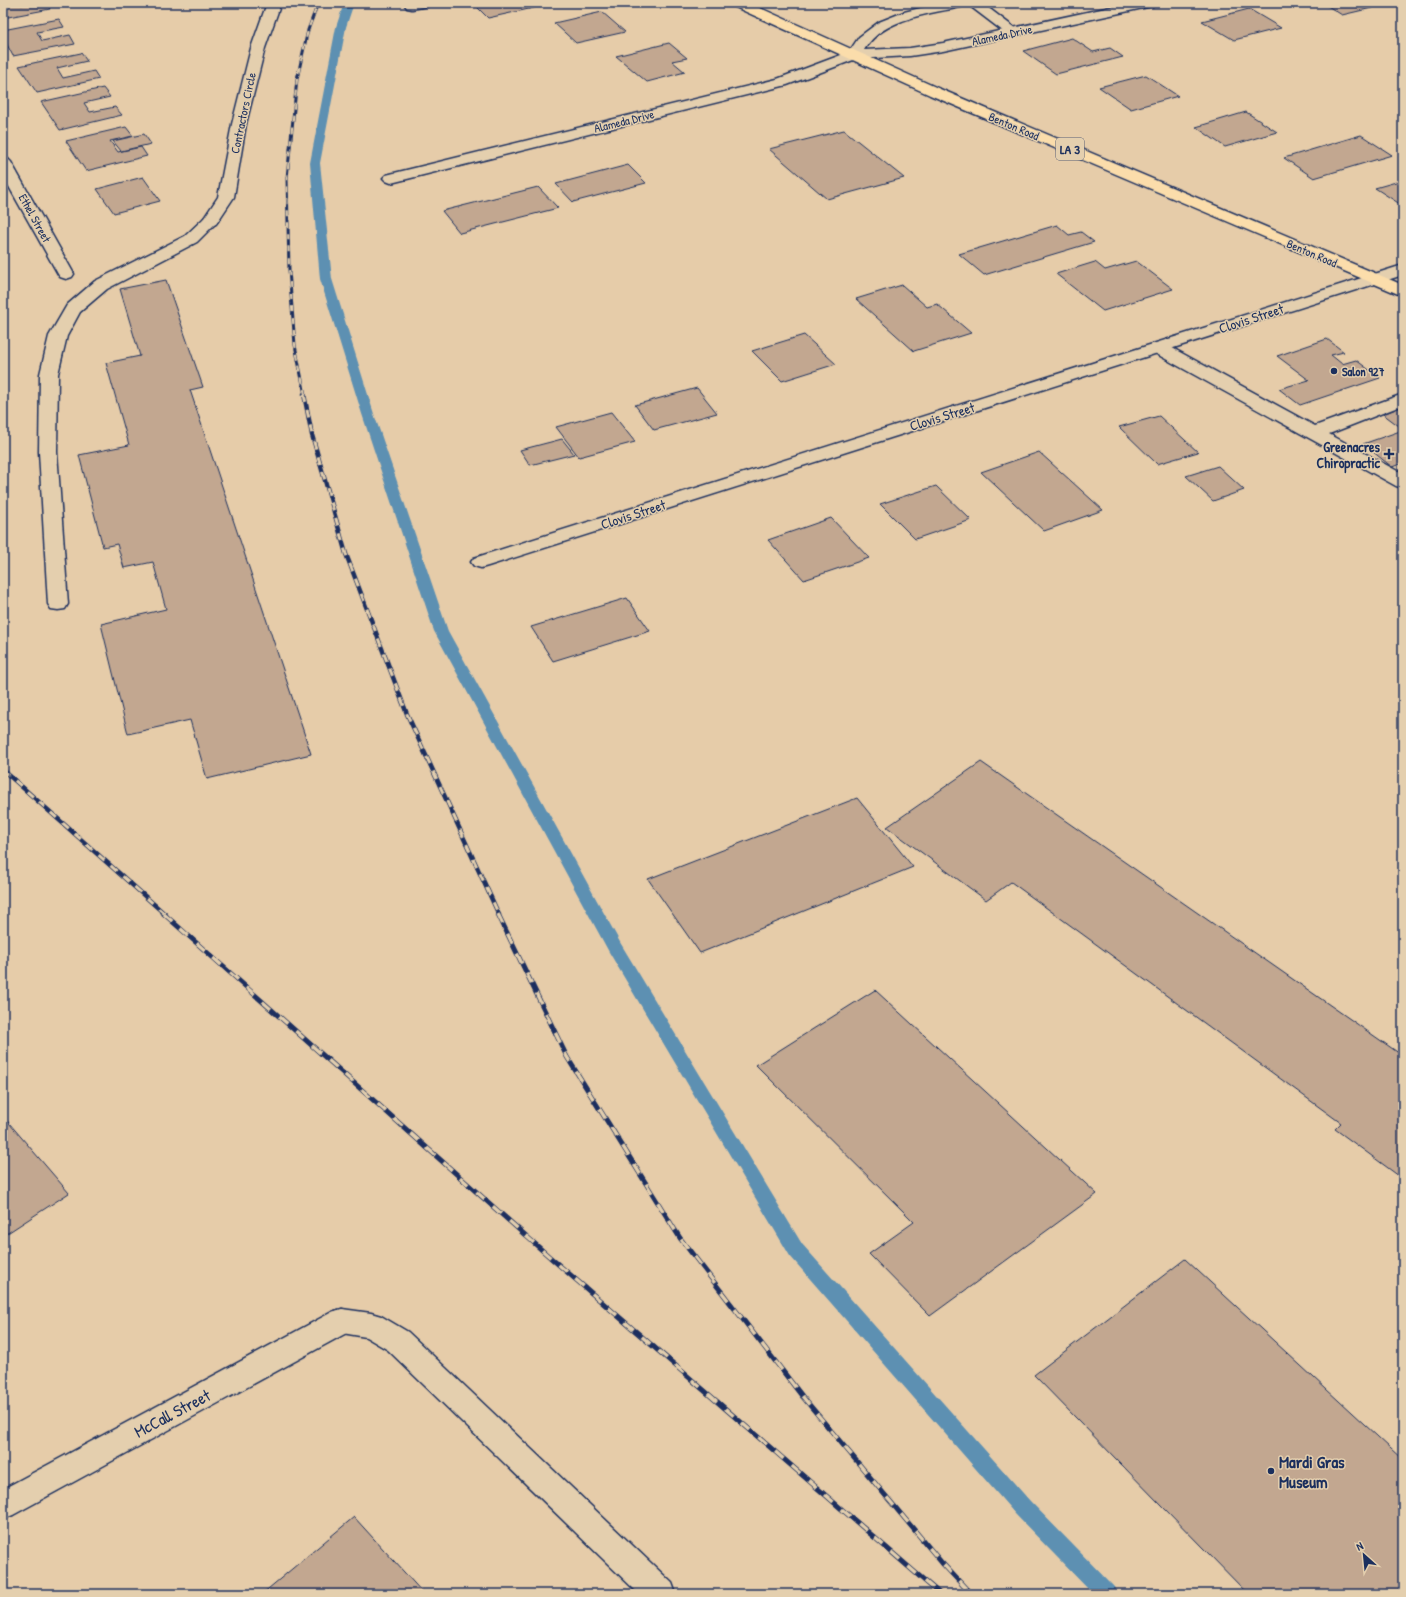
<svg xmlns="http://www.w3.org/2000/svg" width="1406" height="1597" viewBox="0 0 1406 1597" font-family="'Patrick Hand',sans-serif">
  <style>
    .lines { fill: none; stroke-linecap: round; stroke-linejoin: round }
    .stream { fill: #5d90b2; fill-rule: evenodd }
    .building { fill: #c2a790; stroke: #1b2f5e }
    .service-casing { stroke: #1b2f5e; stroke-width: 3 }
    .minor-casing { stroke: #1b2f5e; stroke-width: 3 }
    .primary-casing { stroke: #1b2f5e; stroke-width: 3 }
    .service { fill: #e4cfae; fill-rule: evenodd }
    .minor { fill: #e4cfae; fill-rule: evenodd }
    .primary { fill: #fbddab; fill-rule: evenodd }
    .rail-far2-casing { stroke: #1b2f5e; stroke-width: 3 }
    .rail-far1-casing { stroke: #1b2f5e; stroke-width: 4.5 }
    .rail-casing { stroke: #1b2f5e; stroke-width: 5 }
    .rail-far2 { stroke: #e4cfae; stroke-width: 2; stroke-dasharray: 6; stroke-linecap: butt }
    .rail-far1 { stroke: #e4cfae; stroke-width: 3; stroke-dasharray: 8; stroke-linecap: butt }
    .rail { stroke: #e4cfae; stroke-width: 3.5; stroke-dasharray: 11; stroke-linecap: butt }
    .poi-dot { fill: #1b2f5e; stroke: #e4cfae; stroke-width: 1.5 }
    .labels { text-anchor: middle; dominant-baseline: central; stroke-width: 3; stroke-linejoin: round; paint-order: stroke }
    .far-street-label { font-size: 12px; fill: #1b2f5e; stroke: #e4cfae }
    .far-poi-label { font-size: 12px; font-weight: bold; fill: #1b2f5e; stroke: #e4cfae; text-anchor: start }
    .shield { fill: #e4cfae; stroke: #575f76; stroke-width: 1 }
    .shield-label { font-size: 13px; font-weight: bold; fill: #1b2f5e }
    .street-label { font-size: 14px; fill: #1b2f5e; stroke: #e4cfae }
    .poi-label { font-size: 14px; font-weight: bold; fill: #1b2f5e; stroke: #e4cfae; text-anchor: end }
    .near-street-label { font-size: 17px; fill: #1b2f5e; stroke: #e4cfae }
    .near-poi-label { font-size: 17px; font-weight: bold; fill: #1b2f5e; stroke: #e4cfae; text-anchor: start }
  </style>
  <rect width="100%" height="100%" fill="#e6cca9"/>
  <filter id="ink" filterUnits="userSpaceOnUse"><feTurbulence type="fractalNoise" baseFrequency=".025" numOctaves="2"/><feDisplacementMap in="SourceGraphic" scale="8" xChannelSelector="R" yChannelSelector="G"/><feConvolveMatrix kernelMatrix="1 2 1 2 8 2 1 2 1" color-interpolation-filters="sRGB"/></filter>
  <g filter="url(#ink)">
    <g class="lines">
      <!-- stream -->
      <polygon class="stream" points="344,3 354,3 346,27 320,163 332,279 374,414 448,631 621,944 802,1244 1030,1501 1114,1587 1117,1594 1093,1594 1016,1515 790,1256 609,952 434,631 362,414 320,279 310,163 336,27"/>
    </g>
    <!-- building -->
    <g class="building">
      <polygon points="3,3 19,3 21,5 33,3 47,3 50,9 3,18"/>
      <polygon points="473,3 556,3 488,18"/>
      <polygon points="1323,3 1393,3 1342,15"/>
      <polygon points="1249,9 1281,28 1234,40 1202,21"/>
      <polygon points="602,12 625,32 576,43 554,23"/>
      <polygon points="59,19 64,27 37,32 42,41 70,35 75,44 13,56 3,37 3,30"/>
      <polygon points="1072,38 1093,52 1110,48 1123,57 1056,74 1023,51"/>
      <polygon points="669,43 687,58 672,61 685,72 647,82 616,56"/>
      <polygon points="81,53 87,61 57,68 63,78 94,71 99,79 37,93 19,66"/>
      <polygon points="1146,75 1178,96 1131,109 1099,87"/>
      <polygon points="103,88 110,97 84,103 90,112 115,107 122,115 60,130 41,102"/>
      <polygon points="1246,112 1277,132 1225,147 1196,127"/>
      <polygon points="126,127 133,136 110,141 118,152 141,147 147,156 86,171 66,141"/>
      <polygon points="844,130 904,178 827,199 769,149"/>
      <polygon points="144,134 151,144 121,151 113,141"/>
      <polygon points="1361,135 1392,155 1314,178 1284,158"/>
      <polygon points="628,165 646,183 573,202 556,184"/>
      <polygon points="143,177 160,201 114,213 97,189"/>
      <polygon points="1403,180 1403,206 1375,188"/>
      <polygon points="538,187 558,208 460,233 442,211"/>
      <polygon points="1057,225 1069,235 1081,232 1094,242 984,275 959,254"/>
      <polygon points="1136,261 1173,289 1103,311 1056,274 1095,262 1105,270"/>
      <polygon points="166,280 203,387 190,390 311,754 207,779 190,720 128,734 101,624 166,609 153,562 124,568 117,544 103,547 79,455 129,445 106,363 140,356 120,289"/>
      <polygon points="902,285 927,307 937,304 971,333 914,351 856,299"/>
      <polygon points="804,335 836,364 782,381 752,351"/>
      <polygon points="1327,339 1344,352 1331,355 1342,364 1356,360 1380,378 1300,405 1279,389 1309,380 1277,356"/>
      <polygon points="697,388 717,413 654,430 635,405"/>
      <polygon points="1403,406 1403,429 1383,414"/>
      <polygon points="611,412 635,442 579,457 556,427"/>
      <polygon points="1159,416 1198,452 1157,464 1119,427"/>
      <polygon points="1403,430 1403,463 1392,467 1363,444"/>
      <polygon points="562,439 574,454 530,465 520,450"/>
      <polygon points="1039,452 1103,510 1044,531 981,472"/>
      <polygon points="1218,466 1244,490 1213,501 1186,476"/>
      <polygon points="936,486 971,520 915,539 880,504"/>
      <polygon points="831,518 869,558 804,580 768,540"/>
      <polygon points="627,598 650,631 553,661 531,627"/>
      <polygon points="981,762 1403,1056 1403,1179 1335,1129 1341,1123 1011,882 986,900 887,827"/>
      <polygon points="857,798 913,867 700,953 648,879"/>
      <polygon points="875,990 1097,1194 930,1316 869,1254 914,1222 756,1065"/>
      <polygon points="3,1116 69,1193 3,1236"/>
      <polygon points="1185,1259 1403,1460 1403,1594 1248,1594 1034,1375"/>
      <polygon points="354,1517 424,1594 262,1594"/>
    </g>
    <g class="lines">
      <!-- service casing -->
      <g class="service-casing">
        <g id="service">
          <polygon points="407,3 430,3 428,6 412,9 407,8 405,5"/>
          <polygon points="966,3 982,3 1020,32 1018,35 1013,36 1008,35"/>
          <polygon points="210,216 216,218 218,221 197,242 107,289 80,312 67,336 58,374 57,452 68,604 65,609 58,610 51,609 48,604 39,452 40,374 49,336 67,305 95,281 185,236 204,218"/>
          <polygon points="1159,343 1165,344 1315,426 1403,394 1403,405 1329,434 1403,474 1403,488 1396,486 1153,352 1150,348 1153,344"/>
          <polygon points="342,1309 371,1313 381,1316 408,1332 672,1583 676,1594 639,1594 388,1350 366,1337 342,1333 332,1330 328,1321 332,1312"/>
        </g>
      </g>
      <!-- minor casing -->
      <g class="minor-casing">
        <g id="minor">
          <polygon points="267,3 281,3 265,48 246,124 234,197 216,224 210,226 204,224 202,221 218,197 232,124 251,48"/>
          <path d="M 941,3 L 967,3 L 965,6 C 932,14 883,17 864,50 L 910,48 L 943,43 L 1129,3 L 1155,3 L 1153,6 L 1148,7 L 943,51 L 910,56 L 856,59 L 787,85 L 391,183 L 386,181 L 383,178 L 386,175 L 777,79 L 849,52 L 859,37 L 879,22 L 904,12 Z"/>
          <polygon points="3,157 8,159 11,162 74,274 72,277 66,279 60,277 58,274 3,176"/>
          <polygon points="1403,265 1403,275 488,566 481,568 474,566 471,562 474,558"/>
          <polygon points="342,1309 352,1312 356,1321 352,1330 13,1515 3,1519 3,1489 332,1312"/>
        </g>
      </g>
      <!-- primary casing -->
      <g class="primary-casing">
        <polygon id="primary" points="731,3 749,3 940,89 1403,285 1403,296 930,95 733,6"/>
      </g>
      <!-- service -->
      <use href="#service" class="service"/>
      <!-- minor -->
      <use href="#minor" class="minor"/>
      <!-- primary -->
      <use href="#primary" class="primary"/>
      <!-- rail-far2 casing -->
      <g class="rail-far2-casing">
        <polyline id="rail-far2" points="305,395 295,345 289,270 287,178 297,79 308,30 318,3"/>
      </g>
      <!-- rail-far1 casing -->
      <g class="rail-far1-casing">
        <g id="rail-far1">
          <polyline points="304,394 312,435 346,554 407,714 499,915"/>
          <polyline points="3,770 166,915"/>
        </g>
      </g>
      <!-- rail casing -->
      <g class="rail-casing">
        <g id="rail">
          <polyline points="164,914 552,1259 940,1594"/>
          <polyline points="498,914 567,1057 680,1238 802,1396 942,1563 971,1594"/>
        </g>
      </g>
      <!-- rail-far2 -->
      <use href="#rail-far2" class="rail-far2"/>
      <!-- rail-far1 -->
      <use href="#rail-far1" class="rail-far1"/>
      <!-- rail -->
      <use href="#rail" class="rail"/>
    </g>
  </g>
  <!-- markers -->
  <g class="poi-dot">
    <circle cx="1334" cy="371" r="4"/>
    <path d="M1387 448h4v4h4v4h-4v4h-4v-4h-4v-4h4z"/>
    <circle cx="1271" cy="1471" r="4"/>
  </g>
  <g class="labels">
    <!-- far-street labels -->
    <g class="far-street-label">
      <text transform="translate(1002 35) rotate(-12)">Alameda Drive</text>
      <text transform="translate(243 113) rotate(-78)">Contractors Circle</text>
      <text transform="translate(624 121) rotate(-14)">Alameda Drive</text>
      <text transform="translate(1014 126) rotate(23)">Benton Road</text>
      <text transform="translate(35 218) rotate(61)">Ethel Street</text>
      <text transform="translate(1312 253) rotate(23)">Benton Road</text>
    </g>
    <!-- far-poi labels -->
    <g class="far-poi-label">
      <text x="1342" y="371">Salon 927</text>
    </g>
    <!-- shield labels -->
    <rect class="shield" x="1056" y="138" width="28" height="22" rx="3"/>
    <g class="shield-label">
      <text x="1070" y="149">LA 3</text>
    </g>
    <!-- street labels -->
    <g class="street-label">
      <text transform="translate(1251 318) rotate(-18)">Clovis Street</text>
      <text transform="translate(942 416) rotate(-17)">Clovis Street</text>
      <text transform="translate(633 514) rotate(-18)">Clovis Street</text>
    </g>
    <!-- poi labels -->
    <g class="poi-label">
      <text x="1380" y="446">Greenacres<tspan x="1380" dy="16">Chiropractic</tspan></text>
    </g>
    <!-- near-street labels -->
    <g class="near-street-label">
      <text transform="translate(172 1413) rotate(-28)">McCall Street</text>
    </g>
    <!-- near-poi labels -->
    <g class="near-poi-label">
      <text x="1279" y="1461">Mardi Gras<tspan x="1279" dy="20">Museum</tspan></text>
    </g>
  </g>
  <!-- margin -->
  <rect width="1406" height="1597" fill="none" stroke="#e4cfae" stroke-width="16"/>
  <rect x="8" y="8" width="1390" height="1581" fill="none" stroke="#1b2f5e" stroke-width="1.5" filter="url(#ink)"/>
  <!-- north arrow -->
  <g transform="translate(1364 1555) rotate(333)" stroke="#e4cfae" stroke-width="3" paint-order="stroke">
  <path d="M0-3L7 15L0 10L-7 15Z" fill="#1b2f5e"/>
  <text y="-6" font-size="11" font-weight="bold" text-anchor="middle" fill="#1b2f5e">N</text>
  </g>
</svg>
